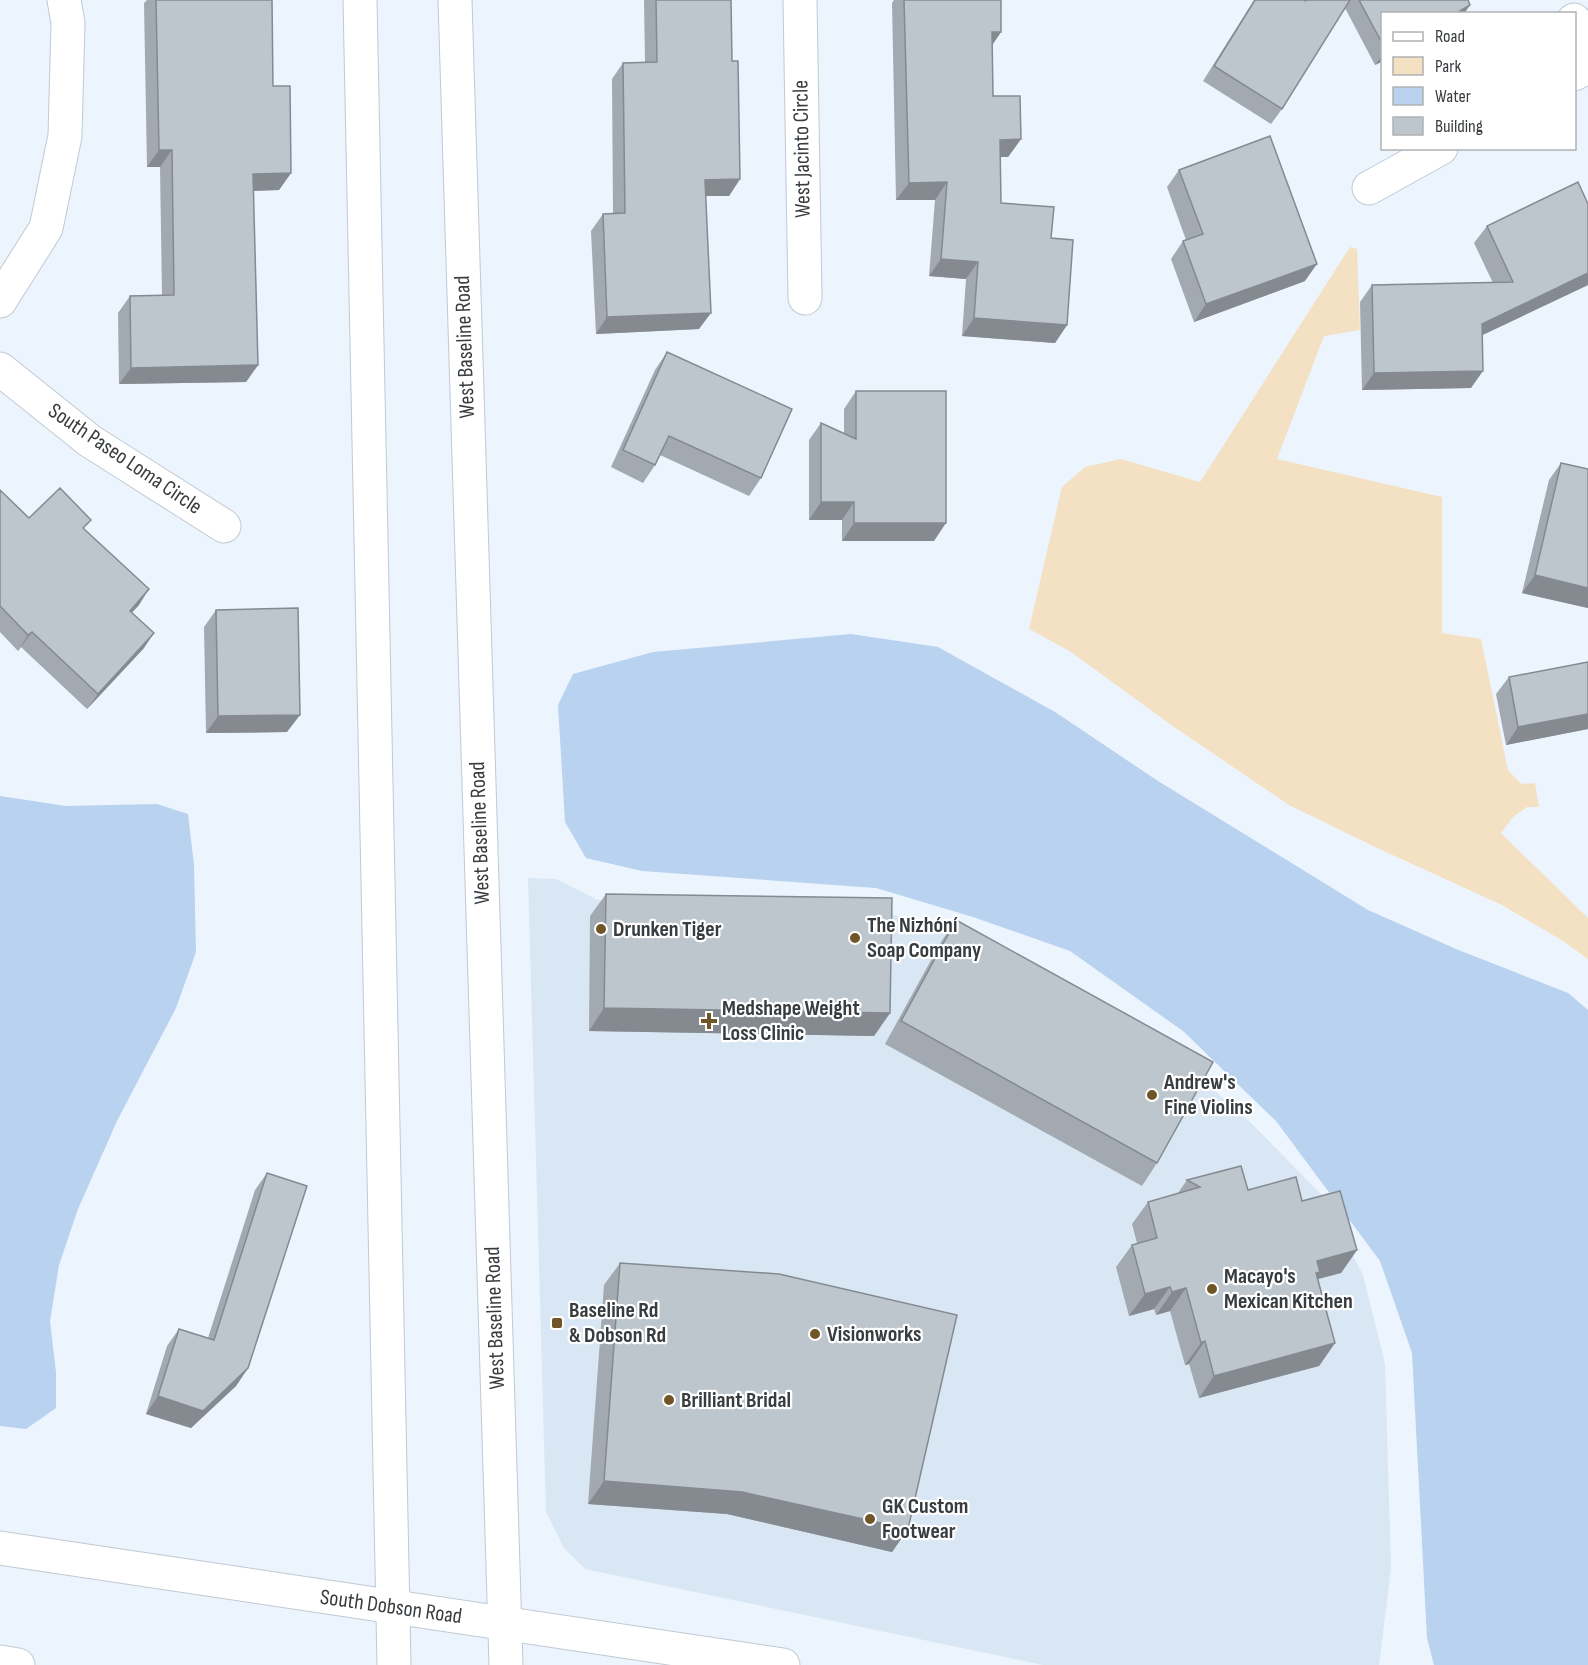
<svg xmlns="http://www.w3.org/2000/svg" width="1588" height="1665" viewBox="0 0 1588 1665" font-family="'Sofia Sans Condensed',sans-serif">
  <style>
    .built { fill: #d9e7f4 }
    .green { fill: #f4e1c4 }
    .water { fill: #b8d2ef }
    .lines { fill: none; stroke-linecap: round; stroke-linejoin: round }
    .minor-casing { stroke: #c1c9d2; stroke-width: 35 }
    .major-casing { stroke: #c1c9d2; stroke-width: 35 }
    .minor { stroke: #fff; stroke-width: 33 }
    .major { stroke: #fff; stroke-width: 33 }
    .wall { fill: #a3a9b0 }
    .shaded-wall { fill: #848a90 }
    .building { fill: #bdc5cd; stroke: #848a90; stroke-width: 1.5 }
    .poi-dot { fill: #705527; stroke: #fff; stroke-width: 2 }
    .labels { text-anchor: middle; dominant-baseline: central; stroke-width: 4.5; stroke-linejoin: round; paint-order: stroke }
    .street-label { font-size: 22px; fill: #383c3f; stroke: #fff }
    .poi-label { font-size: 22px; font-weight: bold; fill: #383c3f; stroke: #fff; text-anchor: start }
  </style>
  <rect width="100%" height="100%" fill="#ecf4fd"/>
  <!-- built -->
  <polygon class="built" points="528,878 556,879 598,900 879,910 950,933 1201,1079 1248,1120 1321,1194 1363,1275 1385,1364 1391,1568 1379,1665 1043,1665 585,1569 564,1548 546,1512"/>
  <!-- green -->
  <polygon class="green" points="1350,247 1357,249 1360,330 1324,336 1277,459 1442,497 1442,633 1481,639 1508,770 1521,784 1535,783 1539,807 1527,807 1513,817 1501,833 1588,918 1588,959 1563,941 1502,905 1375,847 1289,805 1174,727 1071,652 1029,629 1062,487 1085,467 1121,459 1200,482"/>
  <!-- water -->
  <g class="water">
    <polygon points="851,634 938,647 1055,712 1158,781 1368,910 1456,949 1568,993 1588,1010 1588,1665 1434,1665 1427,1638 1412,1353 1380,1261 1276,1121 1183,1031 1070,951 973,917 876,888 642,871 586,858 565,822 558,705 573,674 653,652"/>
    <polygon points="0,796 66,806 157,804 188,814 194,865 196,952 176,1008 117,1121 78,1209 59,1265 50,1321 56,1372 56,1408 26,1429 0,1426"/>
  </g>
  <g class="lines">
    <!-- minor casing -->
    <g class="minor-casing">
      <g id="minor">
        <polyline points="800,0 805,298"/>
        <polyline points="1574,20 1588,49"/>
        <polyline points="1574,74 1588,67"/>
        <polyline points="1369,188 1441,148"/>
        <polyline points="0,301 46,228 65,136 68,23 64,0"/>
        <polyline points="0,369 90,441 224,526"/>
      </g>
    </g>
    <!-- major casing -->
    <g class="major-casing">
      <g id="major">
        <polyline points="360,0 394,1665"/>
        <polyline points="455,0 506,1665"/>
        <polyline points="0,1548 783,1665"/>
        <polyline points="0,1662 18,1665"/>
      </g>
    </g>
    <!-- minor -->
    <use href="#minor" class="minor"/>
    <!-- major -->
    <use href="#major" class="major"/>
  </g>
  <!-- wall -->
  <g class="wall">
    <polygon points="147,0 272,0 273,86 291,173 279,190 253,191 258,365 246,382 119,384 118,313 130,296 162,295 160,167 147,167 144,3"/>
    <polygon points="644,0 731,0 732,61 740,179 729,196 705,196 699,329 596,334 591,231 603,214 613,214 612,79 623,63 645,62"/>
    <polygon points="894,0 1001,0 1001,32 992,45 993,96 1021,139 1008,157 1000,157 1001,203 1051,238 1067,325 1055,343 962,336 966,279 929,276 935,200 896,200 892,3"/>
    <polygon points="1254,0 1304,0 1305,1 1308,0 1468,0 1383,14 1383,61 1375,65 1345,8 1282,109 1271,124 1203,81"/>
    <polygon points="1179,170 1305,281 1194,322 1171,259 1183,241 1186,240 1167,187"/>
    <polygon points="1588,204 1588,285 1482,335 1471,388 1362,390 1360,302 1372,285 1493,283 1474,243 1487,226"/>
    <polygon points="667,352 761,478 749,496 660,455 655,465 643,483 611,467 655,370"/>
    <polygon points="856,391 934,541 842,541 842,520 809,520 809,440 821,423 844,433 844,409"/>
    <polygon points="1561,463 1588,608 1522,593 1549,480"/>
    <polygon points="0,490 29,518 84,529 139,605 132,612 144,648 87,709 21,647 18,651 0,632"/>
    <polygon points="216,610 287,732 206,733 204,627"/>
    <polygon points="1588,662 1588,729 1506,745 1496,694 1509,677"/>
    <polygon points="606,894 890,1013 874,1036 589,1031 590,916"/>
    <polygon points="956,920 1157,1163 1142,1186 885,1044 941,942"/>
    <polygon points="267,1173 248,1368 236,1386 191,1428 146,1414 167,1346 179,1329 208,1338 255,1190"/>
    <polygon points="1187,1180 1248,1190 1302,1201 1357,1250 1341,1273 1318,1279 1335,1343 1319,1366 1199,1398 1189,1364 1185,1365 1170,1311 1156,1315 1154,1309 1129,1316 1116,1267 1132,1245 1137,1243 1132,1224 1148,1202 1178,1193"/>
    <polygon points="620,1263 908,1529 892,1552 727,1514 588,1504 604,1285"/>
  </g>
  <!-- shaded-wall -->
  <g class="shaded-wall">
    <polygon points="1470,5 1464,14 1455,14"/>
    <polygon points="992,32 1001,32 989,50"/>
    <polygon points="1383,55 1383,61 1375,65"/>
    <polygon points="1021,139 1008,157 988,157 1000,140"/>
    <polygon points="159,150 172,150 160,167 147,167"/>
    <polygon points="291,173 279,190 241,191 253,174"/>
    <polygon points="740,179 729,196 693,196 705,180"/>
    <polygon points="947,182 935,200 896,200 909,183"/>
    <polygon points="941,259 978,262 966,279 929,276"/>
    <polygon points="1317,264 1305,281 1194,322 1206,304"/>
    <polygon points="1588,273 1588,285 1470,341 1482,324"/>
    <polygon points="711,313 699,329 596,334 607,317"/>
    <polygon points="974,318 1067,325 1055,343 962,336"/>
    <polygon points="258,365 246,382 119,384 131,368"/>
    <polygon points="1483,371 1471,388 1362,390 1374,373"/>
    <polygon points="821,502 854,502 842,520 809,520"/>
    <polygon points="854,523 946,523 934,541 842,541"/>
    <polygon points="1535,575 1588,588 1588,608 1522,593"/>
    <polygon points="149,589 139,605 119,626 130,611"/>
    <polygon points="32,632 21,647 18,651 28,635"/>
    <polygon points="154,633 144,648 87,709 98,694"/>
    <polygon points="1588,714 1588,729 1506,745 1518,727"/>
    <polygon points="300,715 287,732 206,733 218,716"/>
    <polygon points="604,1008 890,1013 874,1036 589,1031"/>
    <polygon points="1357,1250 1341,1273 1314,1280 1317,1261"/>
    <polygon points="1170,1287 1154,1309 1129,1316 1145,1294"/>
    <polygon points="1186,1288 1170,1311 1156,1315 1172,1292"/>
    <polygon points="1205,1341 1189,1364 1185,1365 1201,1343"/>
    <polygon points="1335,1343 1319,1366 1199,1398 1214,1376"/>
    <polygon points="248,1368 236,1386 191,1428 146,1414 158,1396"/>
    <polygon points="604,1481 742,1492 908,1529 892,1552 727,1514 588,1504"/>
  </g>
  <!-- building -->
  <g class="building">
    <polygon points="156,0 272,0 273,86 290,86 291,173 253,174 258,365 131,368 130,296 174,295 172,150 159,150"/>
    <polygon points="656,0 731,0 732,61 738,61 740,179 705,180 711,313 607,317 603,214 625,213 623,63 657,62"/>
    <polygon points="904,0 1001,0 1001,32 992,32 993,96 1020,96 1021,139 1000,140 1001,203 1054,207 1051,238 1073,240 1067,325 974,318 978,262 941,259 947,182 909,183"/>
    <polygon points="1255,0 1304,0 1305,1 1308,0 1350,0 1282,109 1214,66"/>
    <polygon points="1359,0 1468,0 1470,5 1455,14 1383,14 1383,45"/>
    <polygon points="1270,136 1317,264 1206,304 1183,241 1203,234 1179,170"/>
    <polygon points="1578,182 1588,204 1588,273 1482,324 1483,371 1374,373 1372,285 1513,282 1487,226"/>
    <polygon points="667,352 792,409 761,478 669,436 655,465 623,450"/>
    <polygon points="856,391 946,391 946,523 854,523 854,502 821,502 821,423 856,439"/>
    <polygon points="1561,463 1588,469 1588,588 1535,575"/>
    <polygon points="60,488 91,520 83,528 149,589 130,611 154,633 98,694 32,632 28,635 0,606 0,490 29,518"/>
    <polygon points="298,608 300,715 218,716 216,610"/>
    <polygon points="1588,662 1588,714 1518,727 1509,677"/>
    <polygon points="606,894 892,898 890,1013 604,1008"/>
    <polygon points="956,920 1213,1062 1157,1163 901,1021"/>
    <polygon points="1241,1166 1248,1190 1296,1177 1302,1201 1340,1191 1357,1250 1317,1261 1320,1272 1316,1273 1335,1343 1214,1376 1205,1341 1201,1343 1186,1288 1172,1292 1170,1287 1145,1294 1132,1245 1157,1238 1148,1202 1200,1187 1187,1180"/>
    <polygon points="267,1173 307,1186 248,1368 203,1411 158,1396 179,1329 214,1340"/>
    <polygon points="620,1263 779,1274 957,1315 908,1529 742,1492 604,1481"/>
  </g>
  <!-- markers -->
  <g class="poi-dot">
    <circle cx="601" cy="929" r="6"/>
    <circle cx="855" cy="938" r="6"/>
    <path d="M706 1012h6v6h6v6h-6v6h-6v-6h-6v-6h6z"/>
    <circle cx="1152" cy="1095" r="6"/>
    <circle cx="1212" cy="1289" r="6"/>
    <rect x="551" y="1317" width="12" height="12" rx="3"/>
    <circle cx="815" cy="1334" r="6"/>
    <circle cx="669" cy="1400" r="6"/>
    <circle cx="870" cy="1519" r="6"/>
  </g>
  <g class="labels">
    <!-- street labels -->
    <g class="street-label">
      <text transform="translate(802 149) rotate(-91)">West Jacinto Circle</text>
      <text transform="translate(465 347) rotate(-92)">West Baseline Road</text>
      <text transform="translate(125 459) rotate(34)">South Paseo Loma Circle</text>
      <text transform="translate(480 833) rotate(-92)">West Baseline Road</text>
      <text transform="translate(495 1318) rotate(-92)">West Baseline Road</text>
      <text transform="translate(391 1607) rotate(8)">South Dobson Road</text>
    </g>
    <!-- poi labels -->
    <g class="poi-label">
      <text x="867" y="925">The Nizhóní<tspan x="867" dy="25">Soap Company</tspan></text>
      <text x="613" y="929">Drunken Tiger</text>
      <text x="722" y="1008">Medshape Weight<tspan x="722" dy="25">Loss Clinic</tspan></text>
      <text x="1164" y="1082">Andrew's<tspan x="1164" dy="25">Fine Violins</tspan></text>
      <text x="1224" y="1276">Macayo's<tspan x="1224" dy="25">Mexican Kitchen</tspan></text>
      <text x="569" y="1310">Baseline Rd<tspan x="569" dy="25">&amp; Dobson Rd</tspan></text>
      <text x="827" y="1334">Visionworks</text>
      <text x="681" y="1400">Brilliant Bridal</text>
      <text x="882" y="1506">GK Custom<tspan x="882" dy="25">Footwear</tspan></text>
    </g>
  </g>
  <!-- legend -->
  <rect x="1381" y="12" width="195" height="138" fill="#ffffff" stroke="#afb1b2" stroke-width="1.5"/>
  <rect x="1393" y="32" width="30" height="9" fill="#ffffff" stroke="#afb1b2" stroke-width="1.5"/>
  <text x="1435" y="42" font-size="18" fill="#383c3f">Road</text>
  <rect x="1393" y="57" width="30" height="18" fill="#f4e1c4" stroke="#afb1b2" stroke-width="1.5"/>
  <text x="1435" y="72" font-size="18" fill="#383c3f">Park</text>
  <rect x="1393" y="87" width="30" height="18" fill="#b8d2ef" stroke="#afb1b2" stroke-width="1.5"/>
  <text x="1435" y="102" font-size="18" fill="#383c3f">Water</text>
  <rect x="1393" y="117" width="30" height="18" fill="#bdc5cd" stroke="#afb1b2" stroke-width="1.5"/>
  <text x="1435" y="132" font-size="18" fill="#383c3f">Building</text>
</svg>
